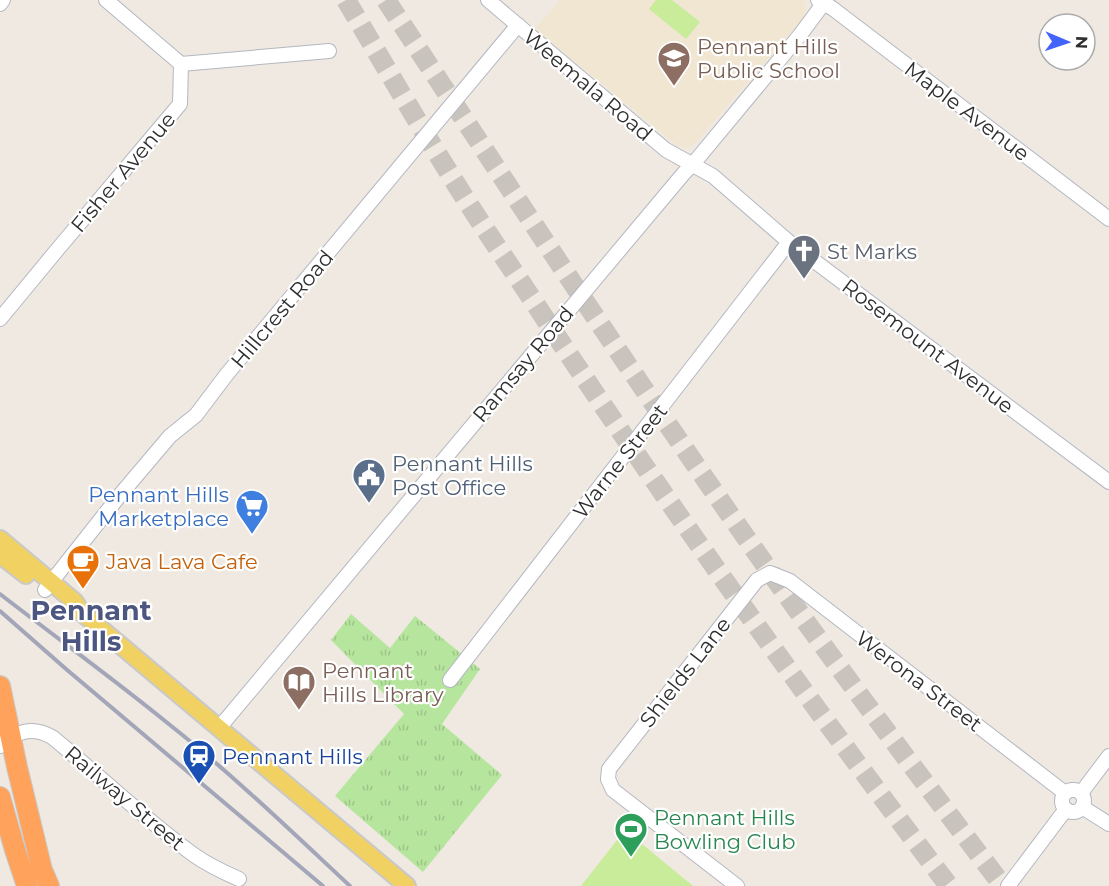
<svg xmlns="http://www.w3.org/2000/svg" width="1109" height="886" viewBox="0 0 1109 886" font-family="Montserrat,sans-serif">
  <style>
    .education { fill: #f0e6d1 }
    .grass { fill: url(#grass-tufts) }
    .pitch { fill: #c9ec9a }
    .lines { fill: none; stroke-linecap: round; stroke-linejoin: round }
    .highway-tunnel { stroke: #c8c4bd; stroke-width: 20; stroke-dasharray: 20 10; stroke-linecap: butt }
    .minor-casing { stroke: #b4b7c1; stroke-width: 16 }
    .major-casing { stroke: #c9c9c9; stroke-width: 20 }
    .highway-casing { stroke: #c9c9c9; stroke-width: 22 }
    .minor { stroke: #fff; stroke-width: 14 }
    .major { stroke: #f2d163; stroke-width: 16 }
    .highway { stroke: #ffa35c; stroke-width: 20 }
    .rail { stroke: #a3a6b8; stroke-width: 4 }
    .labels { text-anchor: middle; dominant-baseline: central; stroke-width: 4.5; stroke-linejoin: round; paint-order: stroke }
    .education-label { font-size: 21px; fill: #785e54; stroke: #fff; text-anchor: start }
    .street-label { font-size: 21px; fill: #2e2e2e; stroke: #fff }
    .worship-label { font-size: 21px; fill: #5b616d; stroke: #fff; text-anchor: start }
    .service-label { font-size: 21px; fill: #4e5e75; stroke: #fff; text-anchor: start }
    .shop-label { font-size: 21px; fill: #366cbe; stroke: #fff; text-anchor: end }
    .food-label { font-size: 21px; fill: #c56008; stroke: #fff; text-anchor: start }
    .transit-label { font-size: 21px; fill: #164399; stroke: #fff; text-anchor: start }
    .leisure-label { font-size: 21px; fill: #27864d; stroke: #fff; text-anchor: start }
    .district-label { font-size: 27px; font-weight: bold; fill: #4d5680; stroke: #fff }
  </style>
  <defs>
    <pattern id="grass-tufts" width="24" height="20" patternUnits="userSpaceOnUse" patternTransform="scale(1.5)"><rect width="24" height="20" fill="#b6e59e"/><path d="M3 7l-1-3M5 7V3M7 7l1-3M15 17l-1-3M17 17v-4M19 17l1-3" fill="none" stroke="#9dc588"/></pattern>
  </defs>
  <rect width="100%" height="100%" fill="#efe9e1"/>
  <!-- education -->
  <polygon class="education" points="560,0 803,0 806,9 803,19 694,144 687,148 679,147 535,29"/>
  <!-- grass -->
  <polygon class="grass" points="351,614 390,648 415,616 480,669 442,724 502,775 423,872 335,796 404,714 331,640"/>
  <!-- pitch -->
  <g class="pitch">
    <polygon points="656,0 672,0 700,22 686,39 649,9"/>
    <polygon points="625,830 693,886 581,886"/>
  </g>
  <g class="lines">
    <!-- highway-tunnel -->
    <g class="highway-tunnel">
      <path d="M 346,0 C 380,57 413,115 448,171 C 477,219 509,264 540,311 C 669,507 807,699 949,886"/>
      <path d="M 386,0 C 500,174 614,348 733,519 C 819,643 911,765 1003,886"/>
    </g>
    <!-- minor casing -->
    <g class="minor-casing">
      <g id="minor">
        <polyline points="488,0 666,150 713,176 789,242 1109,482"/>
        <polyline points="818,0 824,4 832,8 1109,219"/>
        <polyline points="0,4 3,0"/>
        <polyline points="181,64 329,51"/>
        <polyline points="0,319 57,250 180,104 181,64 106,0"/>
        <polyline points="45,590 120,495 170,436 196,415 227,374 518,25"/>
        <polyline points="450,680 789,242"/>
        <polyline points="219,728 684,173 693,164 800,35 826,0"/>
        <path d="M 0,746 C 17,732 31,725 52,737 C 99,775 144,819 194,855 C 208,865 223,872 239,879"/>
        <circle cx="1073" cy="801" r="11"/>
        <polyline points="1081,793 1109,756"/>
        <polyline points="1082,807 1109,824"/>
        <polyline points="737,886 613,790 608,779 609,769 757,580 770,573 790,581 1065,793"/>
        <polyline points="1008,886 1066,809"/>
      </g>
    </g>
    <!-- major casing -->
    <g class="major-casing">
      <g id="major">
        <polyline points="0,539 75,602 81,612 407,886"/>
        <polyline points="0,555 26,575"/>
      </g>
    </g>
    <!-- highway casing -->
    <g class="highway-casing">
      <g id="highway">
        <polyline points="0,686 17,767 42,870 49,886"/>
        <polyline points="0,797 15,850 27,886"/>
      </g>
    </g>
    <!-- minor -->
    <use href="#minor" class="minor"/>
    <!-- major -->
    <use href="#major" class="major"/>
    <!-- highway -->
    <use href="#highway" class="highway"/>
    <!-- rail -->
    <g class="rail">
      <path d="M 0,594 C 57,638 115,680 170,725 C 233,775 291,831 350,886"/>
      <polyline points="0,611 66,669 323,886"/>
    </g>
  </g>
  <!-- icons -->
  <defs>
    <g id="school-pin" transform="scale(1.725)"><path d="M0 17L-7.5 6A9.5 9.5 0 1 1 7.5 6Z" fill="#8d6e63" stroke="#fff"/><path d="M0-5L7-2L0 1L-7-2ZM-4 1L0 2.5L4 1V4Q0 6-4 4Z" fill="#fff"/></g>
    <g id="church-pin" transform="scale(1.725)"><path d="M0 17L-7.5 6A9.5 9.5 0 1 1 7.5 6Z" fill="#6b7280" stroke="#fff"/><path d="M-1.2-6h2.4v3.5h3.3v2.4h-3.3V6h-2.4V-.1h-3.3v-2.4h3.3Z" fill="#fff"/></g>
    <g id="civic-pin" transform="scale(1.725)"><path d="M0 17L-7.5 6A9.5 9.5 0 1 1 7.5 6Z" fill="#5c6f8a" stroke="#fff"/><path d="M-.6-6.5H3V-4.5H.6V-3L4-1V1h2V6H-6V1h2V-1L-.6-3ZM-1.2 2.5V6h2.4V2.5Z" fill="#fff"/></g>
    <g id="supermarket-pin" transform="scale(1.725)"><path d="M0 17L-7.5 6A9.5 9.5 0 1 1 7.5 6Z" fill="#3f7fe0" stroke="#fff"/><path d="M-6-5.5h2.5l.6 2H6L4.5 2H-2.5L-4.4-4H-6ZM-1.5 3.2a1.3 1.3 0 1 0 .1 0ZM3 3.2a1.3 1.3 0 1 0 .1 0Z" fill="#fff"/></g>
    <g id="cafe-pin" transform="scale(1.725)"><path d="M0 17L-7.5 6A9.5 9.5 0 1 1 7.5 6Z" fill="#e8710a" stroke="#fff"/><path d="M-5.5-4.5H6V0H3Q3 3.5 0 3.5H-2.5Q-5.5 3.5-5.5 0ZM3-3.2v2h1.7v-2ZM-6 4.5H4V6H-6Z" fill="#fff"/></g>
    <g id="library-pin" transform="scale(1.725)"><path d="M0 17L-7.5 6A9.5 9.5 0 1 1 7.5 6Z" fill="#8d6e63" stroke="#fff"/><path d="M-6-4Q-3-5.5-.7-3.5V5Q-3 3-6 4ZM6-4Q3-5.5 .7-3.5V5Q3 3 6 4Z" fill="#fff"/></g>
    <g id="station-pin" transform="scale(1.725)"><path d="M0 17L-7.5 6A9.5 9.5 0 1 1 7.5 6Z" fill="#1a4fb4" stroke="#fff"/><path d="M-3-6H3Q5-6 5-4V2Q5 4 3 4L4.5 6H3L1.5 4h-3L-3 6H-4.5L-3 4Q-5 4-5 2V-4Q-5-6-3-6ZM-3.5-4v3h7v-3ZM-3.5 1v1.5H-2V1ZM2 1v1.5H3.5V1Z" fill="#fff"/></g>
    <g id="stadium-pin" transform="scale(1.725)"><path d="M0 17L-7.5 6A9.5 9.5 0 1 1 7.5 6Z" fill="#2e9e5b" stroke="#fff"/><path d="M0-5a6.5 5 0 1 0 0 10a6.5 5 0 1 0 0-10ZM-3.5-1.8h7v3.6h-7Z" fill="#fff"/></g>
  </defs>
  <g fill-rule="evenodd">
    <use href="#school-pin" x="674" y="58"/>
    <use href="#church-pin" x="804" y="251"/>
    <use href="#civic-pin" x="369" y="475"/>
    <use href="#supermarket-pin" x="252" y="506"/>
    <use href="#cafe-pin" x="83" y="561"/>
    <use href="#library-pin" x="299" y="682"/>
    <use href="#station-pin" x="199" y="756"/>
    <use href="#stadium-pin" x="631" y="829"/>
  </g>
  <g class="labels">
    <!-- education labels -->
    <g class="education-label">
      <text x="697" y="46">Pennant Hills<tspan x="697" dy="24">Public School</tspan></text>
      <text x="322" y="670">Pennant<tspan x="322" dy="24">Hills Library</tspan></text>
    </g>
    <!-- street labels -->
    <g class="street-label">
      <text transform="translate(588 85) rotate(40)">Weemala Road</text>
      <text transform="translate(967 111) rotate(37)">Maple Avenue</text>
      <text transform="translate(123 172) rotate(-50)">Fisher Avenue</text>
      <text transform="translate(282 309) rotate(-50)">Hillcrest Road</text>
      <text transform="translate(928 346) rotate(37)">Rosemount Avenue</text>
      <text transform="translate(523 364) rotate(-50)">Ramsay Road</text>
      <text transform="translate(620 461) rotate(-52)">Warne Street</text>
      <text transform="translate(685 672) rotate(-52)">Shields Lane</text>
      <text transform="translate(919 681) rotate(37)">Werona Street</text>
      <text transform="translate(125 798) rotate(40)">Railway Street</text>
    </g>
    <!-- worship labels -->
    <g class="worship-label">
      <text x="827" y="251">St Marks</text>
    </g>
    <!-- service labels -->
    <g class="service-label">
      <text x="392" y="463">Pennant Hills<tspan x="392" dy="24">Post Office</tspan></text>
    </g>
    <!-- shop labels -->
    <g class="shop-label">
      <text x="229" y="494">Pennant Hills<tspan x="229" dy="24">Marketplace</tspan></text>
    </g>
    <!-- food labels -->
    <g class="food-label">
      <text x="106" y="561">Java Lava Cafe</text>
    </g>
    <!-- transit labels -->
    <g class="transit-label">
      <text x="222" y="756">Pennant Hills</text>
    </g>
    <!-- leisure labels -->
    <g class="leisure-label">
      <text x="654" y="817">Pennant Hills<tspan x="654" dy="24">Bowling Club</tspan></text>
    </g>
    <!-- district labels -->
    <g class="district-label">
      <text x="91" y="610">Pennant<tspan x="91" dy="31">Hills</tspan></text>
    </g>
  </g>
  <!-- north arrow -->
  <g transform="translate(1067 42) rotate(92)"><circle r="28" fill="#ffffff" stroke="#ababab" stroke-width="1.5"/>
  <path d="M0-4.5L10 22L0 15L-10 22Z" fill="#4264fb"/>
  <text y="-9" font-size="16" font-weight="bold" text-anchor="middle" fill="#2e2e2e">N</text>
  </g>
</svg>
